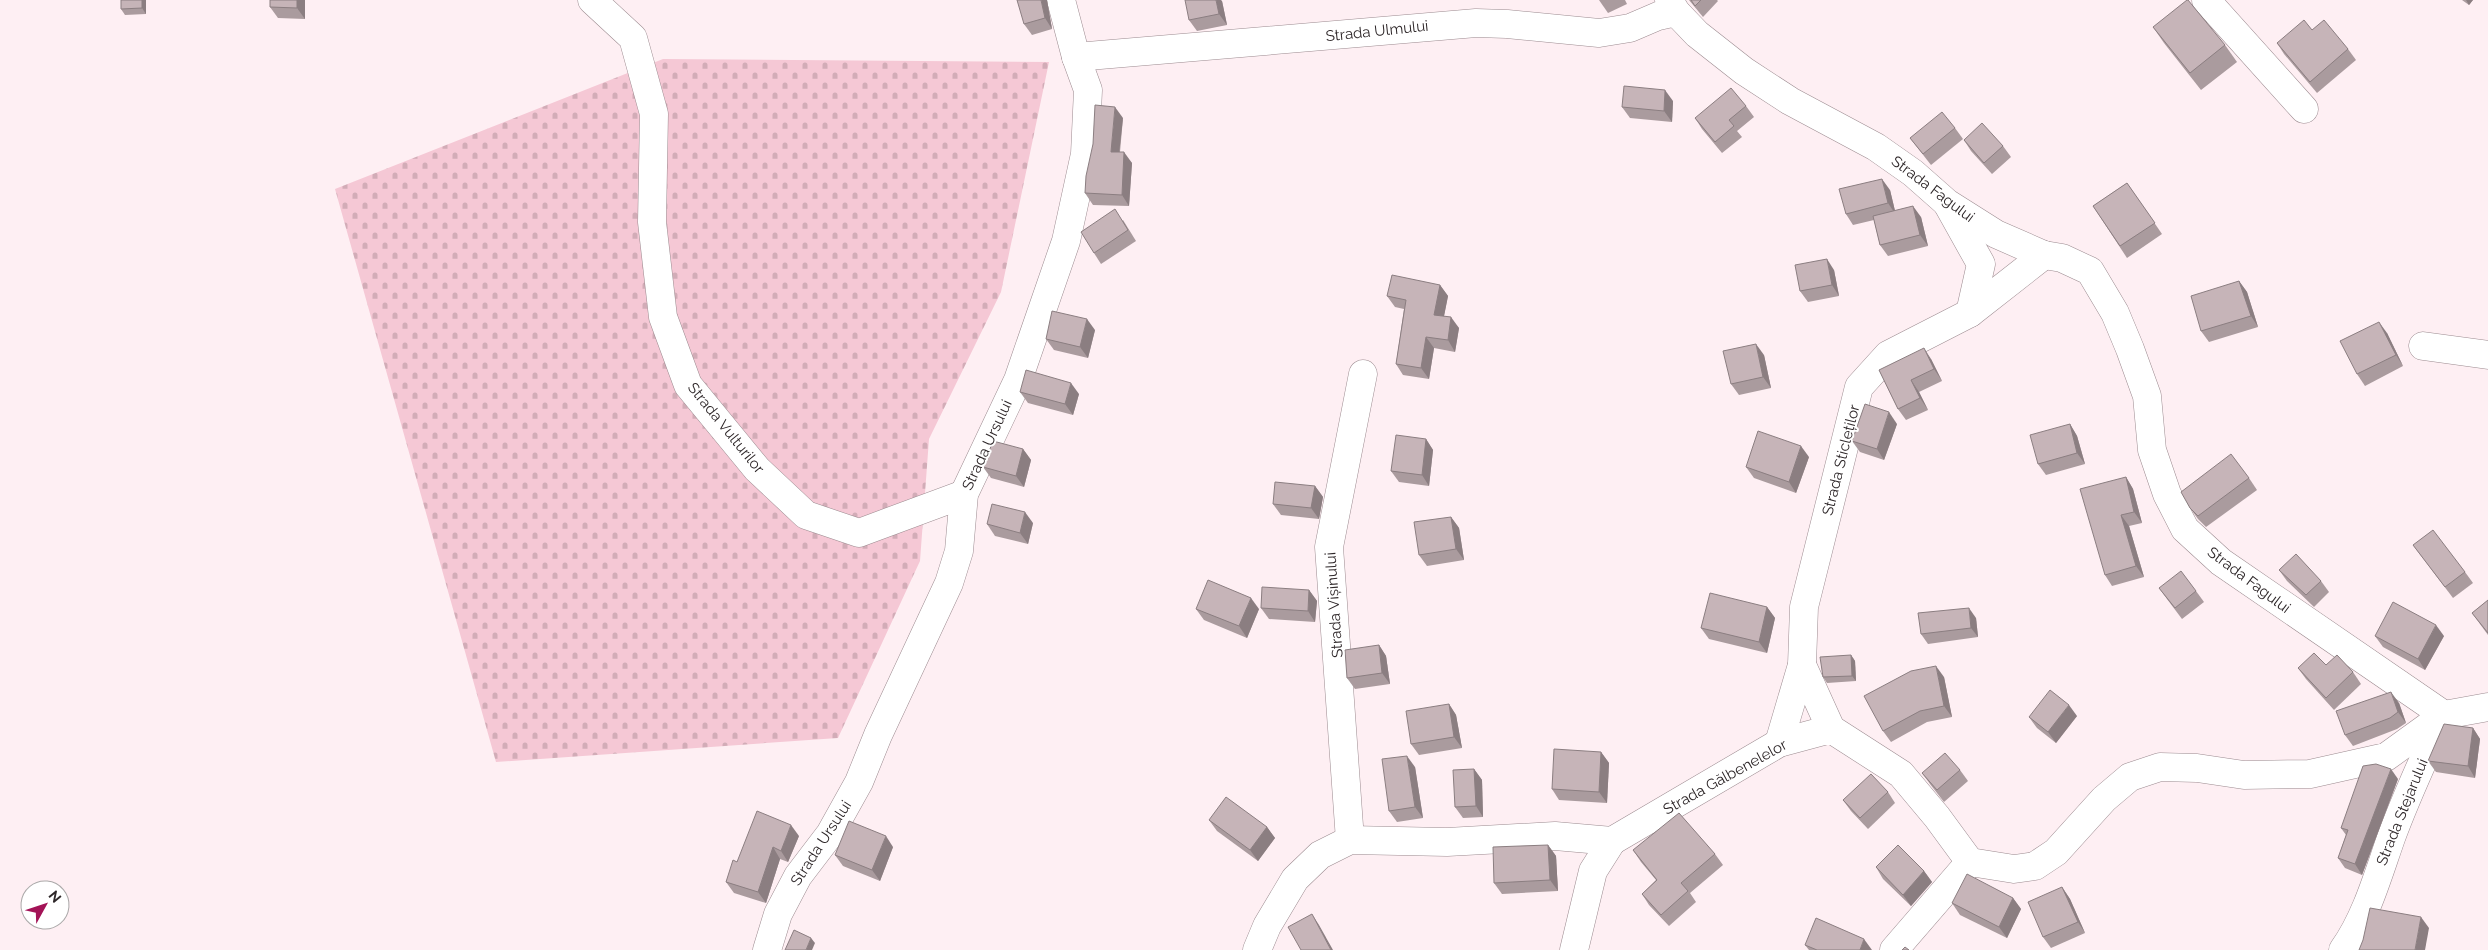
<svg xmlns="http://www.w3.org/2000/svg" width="2488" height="950" viewBox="0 0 2488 950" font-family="Raleway,sans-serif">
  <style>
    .cemetery { fill: url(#cemetery-stones) }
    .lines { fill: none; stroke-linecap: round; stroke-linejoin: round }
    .minor-casing { stroke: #9c8b90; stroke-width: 29 }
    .minor { stroke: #fff; stroke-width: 28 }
    .wall { fill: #aa9b9e }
    .shaded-wall { fill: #8b7e81 }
    .building { fill: #c6b4b8; stroke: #8b7e81 }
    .labels { text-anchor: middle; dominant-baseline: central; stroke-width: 4; stroke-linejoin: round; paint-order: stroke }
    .street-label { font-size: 15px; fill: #2e2729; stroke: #fff }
  </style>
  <defs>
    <pattern id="cemetery-stones" width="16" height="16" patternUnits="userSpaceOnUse" patternTransform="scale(1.25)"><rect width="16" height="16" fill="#f5c8d5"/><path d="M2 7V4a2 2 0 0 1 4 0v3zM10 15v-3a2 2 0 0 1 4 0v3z" fill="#d2acb7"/></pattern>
  </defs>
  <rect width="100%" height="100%" fill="#feeff3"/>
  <!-- cemetery -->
  <polygon class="cemetery" points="663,59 1049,62 1001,292 929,439 920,561 838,738 496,762 335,189"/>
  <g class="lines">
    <!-- minor casing -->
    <g class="minor-casing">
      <g id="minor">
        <polyline points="592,0 633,38 654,114 652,222 663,317 688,385 757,469 806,515 859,533 964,494"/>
        <polyline points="1669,0 1676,12 1697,34 1744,71 1790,101 1876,147 1913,173 1947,203 1996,234 2044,255 2062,258 2090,271 2115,313 2130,349 2147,396 2152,450 2167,494 2185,529 2221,562 2444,715"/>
        <polyline points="2206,0 2304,109"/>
        <polyline points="1076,57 1476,23 1507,24 1599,33 1630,28 1658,16 1676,12"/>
        <polyline points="1948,205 1981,264 1970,313"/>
        <polyline points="2423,346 2488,355"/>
        <polyline points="1802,665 1831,729"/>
        <polyline points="1779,743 1802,665 1804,607 1859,387 1888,355 1970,313 2044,255"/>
        <polyline points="1350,840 1329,547 1363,374"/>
        <polyline points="767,950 778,914 798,876 830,834 859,782 878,735 949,583 959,551 964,494 1018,380 1066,241 1085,154 1088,90 1076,57 1061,0"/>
        <polyline points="1257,950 1267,926 1295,879 1320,855 1350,840 1447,842 1555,836 1612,841 1779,743 1831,729 1901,774 1937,817 1970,862 2014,869 2035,866 2056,852 2104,799 2130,777 2160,767 2197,768 2244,775 2310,774 2386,757 2444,715 2488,707"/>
        <polyline points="1574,950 1593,871 1612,841"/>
        <polyline points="1894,950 1970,862"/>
        <path d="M 2343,950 C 2366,918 2378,875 2391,838 C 2406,797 2424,758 2442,719"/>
      </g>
    </g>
    <!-- minor -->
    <use href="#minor" class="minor"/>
  </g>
  <!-- wall -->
  <g class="wall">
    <polygon points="146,0 146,14 125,15 121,9"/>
    <polygon points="305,0 305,19 278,18 270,7"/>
    <polygon points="1047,0 1052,29 1032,35 1024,24"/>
    <polygon points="1599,0 1625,0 1627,4 1608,13"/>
    <polygon points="1689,0 1717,0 1718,1 1703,17"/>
    <polygon points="2462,0 2473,0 2469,5"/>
    <polygon points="1222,1 1227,25 1197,31 1189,20"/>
    <polygon points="2153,27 2225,45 2237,62 2201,90 2164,43"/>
    <polygon points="2277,43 2348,49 2356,60 2317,93 2284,54"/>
    <polygon points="1673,101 1672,122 1630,118 1622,107"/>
    <polygon points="1746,106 1754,117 1737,131 1742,137 1722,153 1702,129 1695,118"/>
    <polygon points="1123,118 1120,152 1132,163 1129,206 1093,205 1085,193"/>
    <polygon points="1955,128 1963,139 1931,165 1910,138"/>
    <polygon points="1964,140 2003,146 2011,157 1992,174 1971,151"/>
    <polygon points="2127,183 2162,234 2127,258 2093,206"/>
    <polygon points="1890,190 1895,211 1921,217 1928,246 1888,256 1880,245 1874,220 1853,225 1846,214"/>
    <polygon points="1123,220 1136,241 1101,264 1094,253"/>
    <polygon points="1834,270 1839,296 1808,302 1800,291"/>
    <polygon points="2239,281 2247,292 2258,327 2209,342 2201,331"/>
    <polygon points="1440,285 1448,296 1444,316 1459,328 1455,352 1434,348 1429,379 1403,375 1396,364 1404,309 1395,307 1387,296"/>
    <polygon points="1095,330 1088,358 1054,350 1046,339"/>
    <polygon points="2387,333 2403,366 2365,386 2357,374"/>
    <polygon points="1764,355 1771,388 1739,395 1731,384"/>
    <polygon points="1931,359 1942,381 1919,392 1928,410 1906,420 1898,409 1879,370"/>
    <polygon points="1020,392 1079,394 1073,415 1028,403"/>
    <polygon points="1897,424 1884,460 1860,452 1852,441"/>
    <polygon points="2070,424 2077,436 2085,464 2046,475 2038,464"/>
    <polygon points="1426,439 1433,450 1429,486 1399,482 1391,471"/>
    <polygon points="1023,449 1031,460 1024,487 991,478 983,467"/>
    <polygon points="1809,457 1796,493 1754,478 1746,467"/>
    <polygon points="2126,477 2133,489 2142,523 2129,526 2144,577 2112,586 2105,575"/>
    <polygon points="2249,478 2257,490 2206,527 2198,519 2190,508"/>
    <polygon points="1315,486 1323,497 1319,519 1281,515 1273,504"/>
    <polygon points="1451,517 1459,528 1464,560 1427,566 1419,555"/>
    <polygon points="1033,523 1028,544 995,536 987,524"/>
    <polygon points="2413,545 2465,572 2473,583 2453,598"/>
    <polygon points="2279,570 2321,581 2329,592 2314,607 2287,581"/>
    <polygon points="2159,588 2196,591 2204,602 2182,619 2167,599"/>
    <polygon points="1309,590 1317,601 1315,622 1269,619 1261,608"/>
    <polygon points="2488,600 2488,635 2472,613"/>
    <polygon points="1767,607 1775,618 1767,653 1709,639 1701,628"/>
    <polygon points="1196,609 1259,609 1247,638 1204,620"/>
    <polygon points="1976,618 1978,637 1928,644 1921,634"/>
    <polygon points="2375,636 2444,636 2425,670 2383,647"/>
    <polygon points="1379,645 1386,656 1390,684 1355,689 1347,678"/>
    <polygon points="1851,655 1855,661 1856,681 1827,683 1823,677"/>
    <polygon points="2326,665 2353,672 2361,684 2334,710 2306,679 2298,668"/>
    <polygon points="1944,677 1952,717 1927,722 1891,742 1883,731"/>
    <polygon points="2399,703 2406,723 2397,729 2353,746 2345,735"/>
    <polygon points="1449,704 1456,715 1462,748 1419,755 1411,744"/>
    <polygon points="2077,716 2056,743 2037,728 2029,717"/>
    <polygon points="2473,728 2480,739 2475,778 2436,772 2428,761"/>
    <polygon points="1601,752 1609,763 1607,803 1559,800 1552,789"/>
    <polygon points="1415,767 1423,818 1397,822 1389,811"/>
    <polygon points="1474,769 1482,780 1483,817 1463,818 1455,807"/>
    <polygon points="1960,770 1968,781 1944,802 1930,784 1922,773"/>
    <polygon points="2398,779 2362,875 2345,868 2338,858 2346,835 2341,828"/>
    <polygon points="1888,792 1895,803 1868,829 1851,811 1843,800"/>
    <polygon points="1209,820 1267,827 1275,838 1258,861 1217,831"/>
    <polygon points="799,836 788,862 780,859 766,903 734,893 726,882 737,862"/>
    <polygon points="1548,845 1556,856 1558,891 1502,894 1494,883"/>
    <polygon points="893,847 880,881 843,866 835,855"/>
    <polygon points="1633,850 1715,854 1723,865 1690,893 1696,902 1669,926 1649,905 1642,894 1656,880 1641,862"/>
    <polygon points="1876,867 1924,871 1932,882 1911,906 1883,879"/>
    <polygon points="2062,887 2070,899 2085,933 2051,948 2043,937"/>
    <polygon points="2013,898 2021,909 2007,938 1960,915 1952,903"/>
    <polygon points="1805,945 1872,950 1809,950"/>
  </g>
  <!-- shaded-wall -->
  <g class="shaded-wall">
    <polygon points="142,0 146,0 146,14 142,8"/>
    <polygon points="297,0 305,0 305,19 297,8"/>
    <polygon points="1041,0 1047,0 1052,29 1045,18"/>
    <polygon points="1216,0 1221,0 1222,1 1227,25 1219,14"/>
    <polygon points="2466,0 2473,0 2469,5"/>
    <polygon points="1665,90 1673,101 1672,122 1664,111"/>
    <polygon points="1115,107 1123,118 1118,163 1111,152"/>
    <polygon points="1124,152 1132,163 1129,206 1122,195"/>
    <polygon points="1882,179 1890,190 1896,215 1888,203"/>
    <polygon points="1913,206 1921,217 1928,246 1920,235"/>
    <polygon points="1827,259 1834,270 1839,296 1832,285"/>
    <polygon points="2239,281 2247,292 2258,327 2251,316"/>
    <polygon points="1440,285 1448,296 1442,326 1434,315"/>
    <polygon points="1451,317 1459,328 1455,352 1448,340"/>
    <polygon points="1087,319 1095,330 1088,358 1080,347"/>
    <polygon points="2379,322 2387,333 2403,366 2396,355"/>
    <polygon points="1426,337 1434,348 1429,379 1421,368"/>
    <polygon points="1756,344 1764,355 1771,388 1763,377"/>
    <polygon points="1924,348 1931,359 1942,381 1934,369"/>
    <polygon points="1911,380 1919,392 1928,410 1920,398"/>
    <polygon points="1071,383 1079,394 1073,415 1065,404"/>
    <polygon points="1889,412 1897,424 1884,460 1877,449"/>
    <polygon points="2070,424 2077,436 2085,464 2077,453"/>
    <polygon points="1426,439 1433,450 1429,486 1422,475"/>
    <polygon points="1801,446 1809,457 1796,493 1789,482"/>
    <polygon points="1023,449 1031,460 1024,487 1016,476"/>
    <polygon points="2126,477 2133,489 2142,523 2134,512"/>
    <polygon points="1315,486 1323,497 1319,519 1311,508"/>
    <polygon points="1025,512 1033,523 1028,544 1020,533"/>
    <polygon points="2121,515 2129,526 2144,577 2136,566"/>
    <polygon points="1451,517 1459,528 1464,560 1456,549"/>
    <polygon points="1309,590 1317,601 1315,622 1308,611"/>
    <polygon points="1251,598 1259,609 1247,638 1239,626"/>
    <polygon points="1767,607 1775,618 1767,653 1759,642"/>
    <polygon points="1969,608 1976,618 1978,637 1971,628"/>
    <polygon points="2436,625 2444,636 2425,670 2418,659"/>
    <polygon points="1379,645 1386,656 1390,684 1382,673"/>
    <polygon points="1851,655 1855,661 1856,681 1852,676"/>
    <polygon points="1936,666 1944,677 1952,717 1944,706"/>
    <polygon points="2391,692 2399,703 2406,723 2398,712"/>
    <polygon points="1449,704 1456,715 1462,748 1454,737"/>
    <polygon points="2069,705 2077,716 2056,743 2048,732"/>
    <polygon points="2473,728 2480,739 2475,778 2468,766"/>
    <polygon points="1601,752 1609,763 1607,803 1599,792"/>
    <polygon points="1407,756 1415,767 1423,818 1415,807"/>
    <polygon points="1474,769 1482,780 1483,817 1476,806"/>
    <polygon points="2391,769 2398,779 2362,875 2355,864"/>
    <polygon points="791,825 799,836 788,862 781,851"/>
    <polygon points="1267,827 1275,838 1258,861 1250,850"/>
    <polygon points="886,836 893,847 880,881 872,870"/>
    <polygon points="1548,845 1556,856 1558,891 1550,880"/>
    <polygon points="773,847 780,859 766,903 758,892"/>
    <polygon points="1924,871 1932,882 1911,906 1903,895"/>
    <polygon points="2062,887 2070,899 2085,933 2078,922"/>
    <polygon points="2013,898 2021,909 2007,938 1999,927"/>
    <polygon points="1312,914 1319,925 1333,950 1331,950"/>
    <polygon points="2421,917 2429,928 2425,950 2415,950"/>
    <polygon points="811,938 815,943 812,950 806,950"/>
    <polygon points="1864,939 1872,950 1860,950"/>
  </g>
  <!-- building -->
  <g class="building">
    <polygon points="121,0 142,0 142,8 121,9"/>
    <polygon points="270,0 297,0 297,8 270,7"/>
    <polygon points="1017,0 1041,0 1045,18 1024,24"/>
    <polygon points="1185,0 1216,0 1219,14 1189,20"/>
    <polygon points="1691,0 1701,0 1695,6"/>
    <polygon points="2187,0 2188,0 2225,45 2190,73 2153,27"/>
    <polygon points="2304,20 2312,30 2324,20 2348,49 2310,82 2277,43"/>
    <polygon points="1624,86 1665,90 1664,111 1622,107"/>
    <polygon points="1731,88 1746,106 1729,120 1734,126 1715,142 1695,118"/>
    <polygon points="1095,105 1115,107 1111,152 1124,152 1122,195 1085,193 1086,176 1093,144"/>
    <polygon points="1942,112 1955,128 1923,154 1910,138"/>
    <polygon points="1982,123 2003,146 1984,163 1964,140"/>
    <polygon points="1882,179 1888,203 1846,214 1839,189"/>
    <polygon points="2127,183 2155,223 2120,246 2093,206"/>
    <polygon points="1913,206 1920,235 1880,245 1873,216"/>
    <polygon points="1115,209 1128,230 1094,253 1081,232"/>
    <polygon points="1827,259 1832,285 1800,291 1795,265"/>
    <polygon points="1392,275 1440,285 1434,315 1451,317 1448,340 1426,337 1421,368 1396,364 1406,300 1387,296"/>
    <polygon points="2239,281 2251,316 2201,331 2191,296"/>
    <polygon points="1052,311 1087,319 1080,347 1046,339"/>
    <polygon points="2379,322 2396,355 2357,374 2340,341"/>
    <polygon points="1756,344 1763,377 1731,384 1723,351"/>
    <polygon points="1924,348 1934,369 1911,380 1920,398 1898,409 1879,370"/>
    <polygon points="1026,370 1071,383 1065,404 1020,392"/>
    <polygon points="1865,404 1889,412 1877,449 1852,441"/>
    <polygon points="2070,424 2077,453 2038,464 2030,435"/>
    <polygon points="1758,431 1801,446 1789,482 1746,467"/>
    <polygon points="1396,435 1426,439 1422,475 1391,471"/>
    <polygon points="993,441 1023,449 1016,476 983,467"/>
    <polygon points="2231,454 2249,478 2198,516 2190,508 2181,492"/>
    <polygon points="2126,477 2134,512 2121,515 2136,566 2105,575 2080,489"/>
    <polygon points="1275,482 1315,486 1311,508 1273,504"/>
    <polygon points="992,504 1025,512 1020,533 987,524"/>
    <polygon points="1451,517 1456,549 1419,555 1414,522"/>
    <polygon points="2433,530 2465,572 2445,587 2413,545"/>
    <polygon points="2296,554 2321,581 2306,595 2279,570"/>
    <polygon points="2181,571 2196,591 2175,608 2159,588"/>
    <polygon points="1208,580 1251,598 1239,626 1196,609"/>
    <polygon points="1262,587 1309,590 1308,611 1261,608"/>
    <polygon points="1710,593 1767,607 1759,642 1701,628"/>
    <polygon points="2488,600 2488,633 2472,613"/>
    <polygon points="2393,602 2436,625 2418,659 2375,636"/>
    <polygon points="1969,608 1971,628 1921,634 1918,613"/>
    <polygon points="1379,645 1382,673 1347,678 1345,650"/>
    <polygon points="2314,653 2326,665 2337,655 2353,672 2326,698 2298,668"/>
    <polygon points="1851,655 1852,676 1823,677 1820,657"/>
    <polygon points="1936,666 1944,706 1920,711 1883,731 1864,696 1911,671"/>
    <polygon points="2050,690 2069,705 2048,732 2029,717"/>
    <polygon points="2391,692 2398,712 2390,718 2345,735 2336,711"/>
    <polygon points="1449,704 1454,737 1411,744 1406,711"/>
    <polygon points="2444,724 2473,728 2468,766 2428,761"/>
    <polygon points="1554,749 1601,752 1599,792 1552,789"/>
    <polygon points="1945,753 1960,770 1937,790 1922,773"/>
    <polygon points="1407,756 1415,807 1389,811 1382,759"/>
    <polygon points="2376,764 2391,769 2355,864 2338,858 2348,830 2341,828 2363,766"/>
    <polygon points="1474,769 1476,806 1455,807 1453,770"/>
    <polygon points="1871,774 1888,792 1860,818 1843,800"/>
    <polygon points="1226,797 1267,827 1250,850 1209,820"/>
    <polygon points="757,811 791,825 781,851 773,847 758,892 726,882 733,860 737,862"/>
    <polygon points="1679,813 1715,854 1681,883 1688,891 1661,915 1642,894 1657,880 1633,850"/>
    <polygon points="849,821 886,836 872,870 835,855"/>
    <polygon points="1548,845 1550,880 1494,883 1493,847"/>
    <polygon points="1898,845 1924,871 1903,895 1876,867"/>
    <polygon points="1967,874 2013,898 1999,927 1952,903"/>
    <polygon points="2062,887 2078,922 2043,937 2028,902"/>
    <polygon points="2370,908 2421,917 2415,950 2359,950 2363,940"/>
    <polygon points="1312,914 1331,950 1301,950 1288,927"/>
    <polygon points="1816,918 1864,939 1860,950 1817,950 1805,945"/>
    <polygon points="794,930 811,938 806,950 785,950"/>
    <polygon points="1905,947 1909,950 1902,950"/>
  </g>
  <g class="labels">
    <!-- street labels -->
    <g class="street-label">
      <text transform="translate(1377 31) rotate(-6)">Strada Ulmului</text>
      <text transform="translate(1933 189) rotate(37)">Strada Fagului</text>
      <text transform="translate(726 428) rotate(51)">Strada Vulturilor</text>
      <text transform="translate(987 445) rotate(-65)">Strada Ursului</text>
      <text transform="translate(1841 460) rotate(-76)">Strada Sticleților</text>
      <text transform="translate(2249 580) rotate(37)">Strada Fagului</text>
      <text transform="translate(1334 605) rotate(-94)">Strada Vișinului</text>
      <text transform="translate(1725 777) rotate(-29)">Strada Gălbenelelor</text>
      <text transform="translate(2402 812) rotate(-68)">Strada Stejarului</text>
      <text transform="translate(821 843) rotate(-57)">Strada Ursului</text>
    </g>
  </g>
  <!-- north arrow -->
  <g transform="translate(45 905) rotate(50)"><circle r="24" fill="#ffffff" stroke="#aba9a9"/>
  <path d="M0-4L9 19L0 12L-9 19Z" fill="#a31357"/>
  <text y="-8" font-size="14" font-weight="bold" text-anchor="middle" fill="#2e2729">N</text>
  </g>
</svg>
